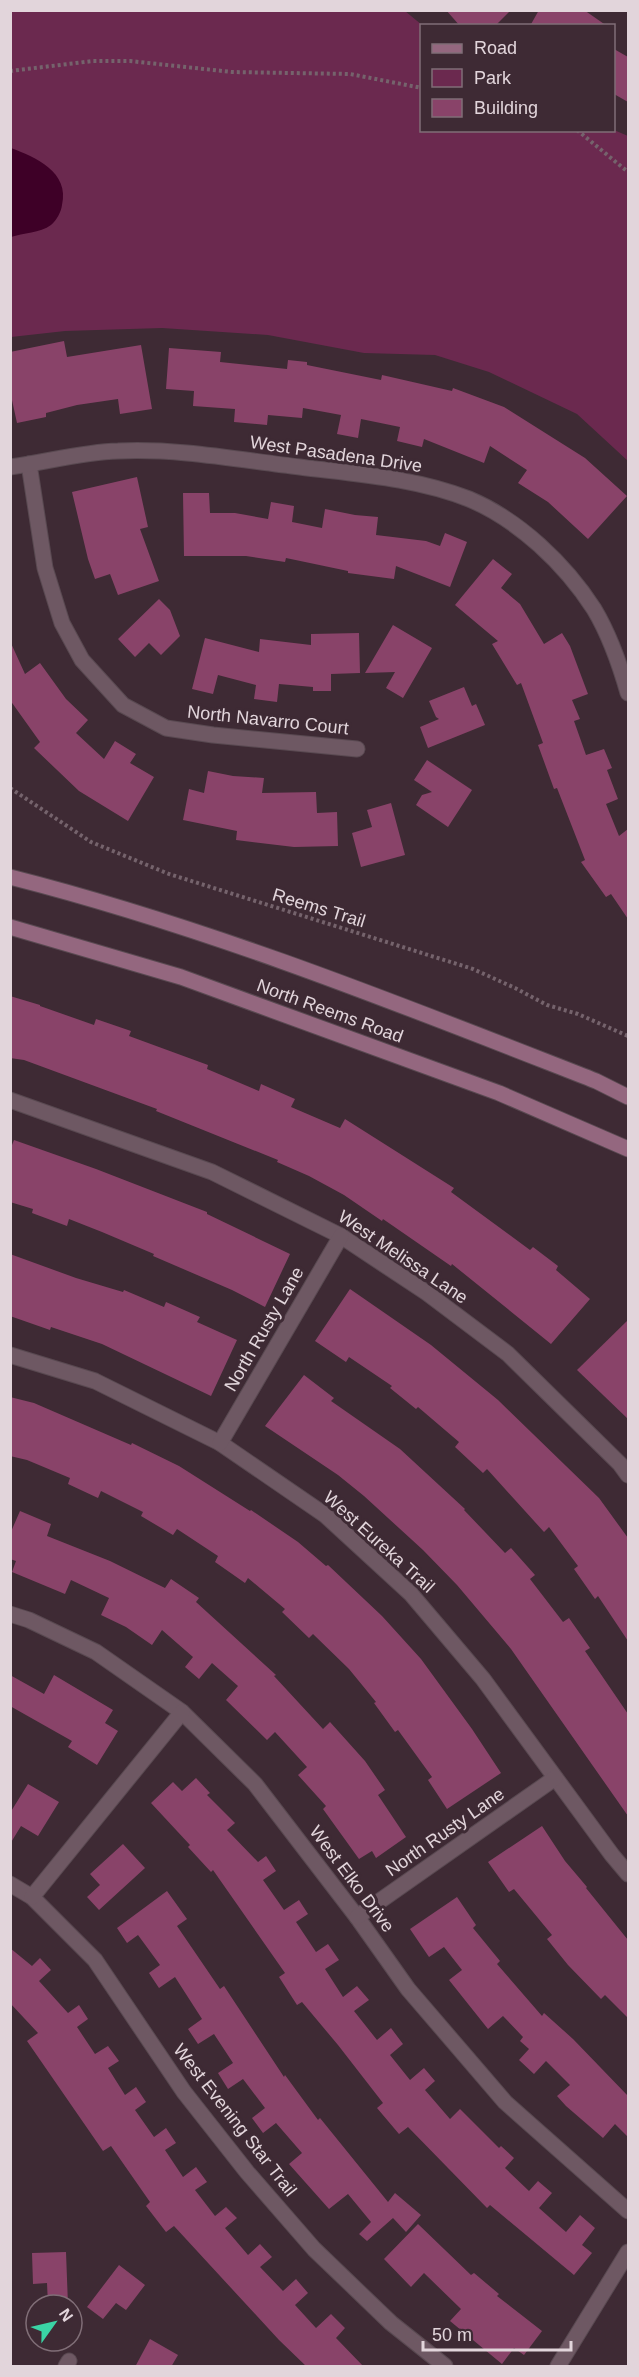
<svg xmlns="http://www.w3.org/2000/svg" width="639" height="2377" viewBox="0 0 639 2377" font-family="Arial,sans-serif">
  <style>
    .green { fill: #6b294f }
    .water { fill: #3e0027 }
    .building { fill: #894369 }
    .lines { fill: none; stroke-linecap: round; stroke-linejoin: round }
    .minor-casing { stroke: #594951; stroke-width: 17 }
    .secondary-casing { stroke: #594951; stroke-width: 17 }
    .path { stroke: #75636c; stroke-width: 4; stroke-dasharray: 3 3; stroke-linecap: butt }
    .minor { stroke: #6e5863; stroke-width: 15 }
    .secondary { stroke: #94677f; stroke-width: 15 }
    .labels { text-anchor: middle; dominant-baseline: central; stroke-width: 6; stroke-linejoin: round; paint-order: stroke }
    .street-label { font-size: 18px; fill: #e2d5db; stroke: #3e2a34 }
  </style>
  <rect width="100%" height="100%" fill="#3e2a34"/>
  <!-- green -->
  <polygon class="green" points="10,11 405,11 422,25 422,130 614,130 628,136 628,461 577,414 489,372 435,355 364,353 268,335 162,328 65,331 11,337"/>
  <!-- water -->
  <path class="water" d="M 11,148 C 35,157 70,172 62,205 C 61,212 57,220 51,225 C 40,233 23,233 11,237 Z"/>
  <!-- building -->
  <g class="building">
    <polygon points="446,10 511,10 495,26 460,26"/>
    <polygon points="539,10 584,10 607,26 530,26"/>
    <polygon points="614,49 628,57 628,102 614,94"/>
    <polygon points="64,341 67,357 141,345 152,409 120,414 118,399 77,405 46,413 46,417 17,423 10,391 10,352"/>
    <polygon points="169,348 221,352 220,362 287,369 288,360 307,362 307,365 381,380 382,375 452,391 453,388 504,407 585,458 627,496 588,539 548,502 518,483 527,470 490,446 484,463 424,439 422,447 397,441 400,427 361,419 358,438 337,434 341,415 303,408 302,418 268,415 267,425 234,422 235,409 193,406 194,391 166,389"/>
    <polygon points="137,477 148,527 140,529 159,581 118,595 110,574 95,579 88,559 72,492"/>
    <polygon points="183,493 209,493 210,513 235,513 268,519 271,502 294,506 292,522 322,528 325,509 355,515 378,517 376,535 426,541 440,546 445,533 467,542 450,587 396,566 394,579 348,573 348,571 286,558 285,562 246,556 184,556"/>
    <polygon points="493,559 512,574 501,588 520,604 544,644 562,633 570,646 588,694 572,700 580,719 574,721 586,755 604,749 612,768 607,770 618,799 606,804 619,836 628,829 628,919 611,894 606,897 581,862 585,860 557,788 554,789 538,745 543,743 521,683 517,685 492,644 498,641 455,605"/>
    <polygon points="159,599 170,610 180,636 161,655 149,643 135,657 118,639"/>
    <polygon points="393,625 432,648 403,698 386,688 395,672 365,673"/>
    <polygon points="359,633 360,673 331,674 331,691 313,691 313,687 279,684 277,702 254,699 256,685 218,675 213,694 192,689 205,638 259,652 260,639 311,645 311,634"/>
    <polygon points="10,641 25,674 40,663 66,699 88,720 76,733 104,759 115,741 136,754 130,763 154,777 128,821 79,791 34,748 40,742 10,700"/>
    <polygon points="464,687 472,706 476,704 485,725 428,748 420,727 439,719 436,717 429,701"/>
    <polygon points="427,760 472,790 448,827 416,805 422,795 432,792 414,780"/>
    <polygon points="208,771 233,776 264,778 262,793 316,792 317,813 337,812 338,846 294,847 236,840 237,831 183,820 189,789 204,793"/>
    <polygon points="391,803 405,855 361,867 352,833 372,827 367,810"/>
    <polygon points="10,996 40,1005 40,1006 94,1025 96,1019 131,1031 129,1036 208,1065 207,1069 259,1091 261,1084 295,1099 291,1107 340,1128 345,1119 454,1188 451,1192 530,1250 533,1247 558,1266 556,1270 590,1299 551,1344 452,1264 451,1266 383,1219 382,1221 344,1195 309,1176 277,1162 278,1160 156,1111 157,1109 24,1060 10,1058"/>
    <polygon points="14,1140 96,1169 207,1212 207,1214 290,1254 265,1307 232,1290 153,1256 154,1254 102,1232 69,1219 67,1226 32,1213 33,1209 10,1202 10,1150"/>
    <polygon points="10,1254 76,1278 123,1292 124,1290 164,1307 166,1302 200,1317 197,1322 237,1340 211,1396 102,1344 51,1327 50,1330 10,1316"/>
    <polygon points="350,1289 431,1345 498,1400 599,1498 628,1538 628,1641 598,1596 595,1599 574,1569 578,1566 549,1527 544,1532 487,1469 483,1473 455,1447 459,1442 418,1407 416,1409 390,1388 392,1386 349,1357 346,1362 315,1341"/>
    <polygon points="628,1320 628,1419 577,1370"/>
    <polygon points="304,1375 334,1398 331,1401 400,1449 465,1509 464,1510 505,1553 511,1548 535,1575 530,1579 563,1622 569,1618 590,1648 585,1651 628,1714 628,1816 511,1649 457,1585 423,1550 364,1496 338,1475 265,1426"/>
    <polygon points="10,1397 34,1403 131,1445 132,1443 179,1466 250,1511 251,1510 298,1542 326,1566 328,1565 382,1616 421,1659 472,1729 501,1773 447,1809 428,1780 432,1777 398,1730 395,1732 374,1703 376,1702 349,1669 313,1634 309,1638 282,1612 285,1609 248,1578 245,1583 215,1562 218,1556 177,1529 173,1535 141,1516 143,1512 101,1491 98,1498 68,1484 70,1478 27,1460 10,1456"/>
    <polygon points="20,1511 51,1524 47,1536 110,1561 165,1588 171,1579 199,1598 196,1602 276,1675 274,1676 323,1729 330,1722 365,1761 385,1790 378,1795 406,1837 376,1858 372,1851 359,1859 323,1809 326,1806 298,1775 307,1767 275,1732 267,1740 226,1700 238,1686 212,1663 199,1679 185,1667 193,1657 162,1630 152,1645 126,1627 101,1615 109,1598 71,1580 65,1594 12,1572 16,1561 10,1559 10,1534"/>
    <polygon points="10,1675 44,1694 54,1675 113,1710 105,1723 118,1731 97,1765 68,1747 72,1741 10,1706"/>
    <polygon points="196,1778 210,1793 207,1795 235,1823 227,1830 258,1862 266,1856 276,1871 263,1880 284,1910 299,1900 308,1914 296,1922 316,1952 328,1944 339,1960 325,1969 343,1997 357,1986 369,2000 354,2011 377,2040 391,2028 403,2044 390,2055 410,2080 424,2068 435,2081 425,2090 450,2119 460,2109 499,2148 501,2146 514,2158 505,2168 529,2191 538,2181 552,2193 539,2208 566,2232 580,2215 595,2228 582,2245 592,2253 574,2275 490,2205 487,2208 408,2127 399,2134 377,2108 383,2103 338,2045 302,2002 297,2005 279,1977 285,1973 213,1870 211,1872 188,1847 190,1845 151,1803 173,1782 182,1791"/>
    <polygon points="28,1784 59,1802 38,1836 21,1826 10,1844 10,1813"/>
    <polygon points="542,1826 565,1861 587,1887 586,1888 628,1940 628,2018 605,1995 601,1999 568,1965 547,1939 552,1935 514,1889 509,1892 488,1862"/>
    <polygon points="123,1844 145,1868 99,1910 87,1897 100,1885 90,1874"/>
    <polygon points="167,1891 187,1919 177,1926 220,1989 224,1986 284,2077 285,2075 318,2120 320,2118 388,2202 395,2193 421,2215 406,2232 393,2218 367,2241 359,2234 371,2222 348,2194 329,2209 289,2164 302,2153 276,2123 263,2133 252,2118 265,2108 243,2079 228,2089 218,2073 233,2063 214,2034 198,2044 188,2029 202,2019 175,1977 159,1988 149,1973 160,1965 138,1935 127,1943 117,1928"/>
    <polygon points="457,1897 476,1925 473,1928 500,1961 497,1964 542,2016 544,2013 573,2039 628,2096 628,2137 615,2124 603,2138 566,2106 557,2096 570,2085 546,2061 534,2074 519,2060 529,2049 520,2041 523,2037 503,2016 488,2029 449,1980 462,1970 444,1947 429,1957 410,1929"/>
    <polygon points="10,1948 32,1966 40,1958 51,1970 39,1981 68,2013 79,2005 88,2019 77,2027 95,2054 108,2046 119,2061 108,2068 125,2095 136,2087 146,2102 135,2110 154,2137 166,2128 176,2143 165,2150 183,2177 196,2167 207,2182 195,2190 215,2216 226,2207 237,2218 225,2228 248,2255 260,2244 272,2257 260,2267 283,2291 296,2279 308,2293 295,2305 316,2328 331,2314 345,2328 336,2338 364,2367 307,2367 279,2340 174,2226 166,2232 146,2206 150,2202 111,2146 103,2151 27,2041 38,2033 10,2003"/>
    <polygon points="418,2224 471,2275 474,2273 499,2294 497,2296 542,2331 524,2355 514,2348 502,2364 450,2321 461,2309 424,2273 411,2287 384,2259"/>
    <polygon points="66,2252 68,2305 48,2305 47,2283 33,2284 32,2253"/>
    <polygon points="119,2265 145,2285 126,2310 116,2303 103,2319 87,2307"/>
    <polygon points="150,2339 178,2355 171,2367 135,2367"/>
  </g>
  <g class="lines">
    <!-- minor casing -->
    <g class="minor-casing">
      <g id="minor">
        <polyline points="29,464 45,568 62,623 82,660 123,705 166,728 213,735 357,749"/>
        <path d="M 10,467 C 47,462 82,452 118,451 C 178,448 240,460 300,467 C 356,474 416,478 469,499 C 519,520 565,564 594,609 C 609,634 620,665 628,693"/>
        <polyline points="10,1100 212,1172 341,1236 427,1293 508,1354 620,1464 628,1475"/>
        <polyline points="10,1355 95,1381 220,1443 325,1515 411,1594 483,1679 612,1855 628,1874"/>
        <polyline points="220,1443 341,1236"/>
        <polyline points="10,1614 29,1620 96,1652 182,1712 255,1784 357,1917 408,1989 505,2102 628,2211"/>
        <polyline points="10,1884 32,1897 95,1960 184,2092 247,2172 314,2249 391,2323 445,2366"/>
        <polyline points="32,1897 182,1712"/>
        <polyline points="357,1917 555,1778"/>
        <polyline points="66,2366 69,2361"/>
        <polyline points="558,2366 628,2252"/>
      </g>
    </g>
    <!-- secondary casing -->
    <g class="secondary-casing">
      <g id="secondary">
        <path d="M 10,877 C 211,928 404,1006 596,1081 L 628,1097"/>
        <polyline points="10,927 181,977 499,1093 628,1149"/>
      </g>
    </g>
    <!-- path -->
    <g class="path">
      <polyline points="10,71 93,61 130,61 232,72 350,74 422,88"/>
      <polyline points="577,130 628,172"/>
      <polyline points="10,788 91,842 169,874 473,969 515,988 547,1005 578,1014 628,1036"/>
    </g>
    <!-- minor -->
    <use href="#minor" class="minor"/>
    <!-- secondary -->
    <use href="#secondary" class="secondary"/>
  </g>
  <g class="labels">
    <!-- street labels -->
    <g class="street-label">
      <text transform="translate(336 454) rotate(8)">West Pasadena Drive</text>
      <text transform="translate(268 720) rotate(6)">North Navarro Court</text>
      <text transform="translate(319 908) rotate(17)">Reems Trail</text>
      <text transform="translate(330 1011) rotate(20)">North Reems Road</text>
      <text transform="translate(403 1257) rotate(34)">West Melissa Lane</text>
      <text transform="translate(264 1329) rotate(-60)">North Rusty Lane</text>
      <text transform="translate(379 1542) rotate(42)">West Eureka Trail</text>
      <text transform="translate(445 1832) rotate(-35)">North Rusty Lane</text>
      <text transform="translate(352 1879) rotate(53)">West Elko Drive</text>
      <text transform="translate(235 2120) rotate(52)">West Evening Star Trail</text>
    </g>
  </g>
  <!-- border -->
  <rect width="639" height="2377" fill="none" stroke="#e2d5db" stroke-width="24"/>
  <!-- legend -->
  <rect x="420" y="24" width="195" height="108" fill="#3e2a34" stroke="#806e77" stroke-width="1.5"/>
  <rect x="432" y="44" width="30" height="9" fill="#94677f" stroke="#806e77" stroke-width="1.5"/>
  <text x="474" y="54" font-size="18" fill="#e2d5db">Road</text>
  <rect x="432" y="69" width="30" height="18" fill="#6b294f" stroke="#806e77" stroke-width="1.5"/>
  <text x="474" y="84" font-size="18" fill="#e2d5db">Park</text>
  <rect x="432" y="99" width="30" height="18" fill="#894369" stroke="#806e77" stroke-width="1.5"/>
  <text x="474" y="114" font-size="18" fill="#e2d5db">Building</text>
  <!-- north arrow -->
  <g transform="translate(54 2323) rotate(56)"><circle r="28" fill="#3e2a34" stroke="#806e77" stroke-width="1.5"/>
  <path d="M0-4.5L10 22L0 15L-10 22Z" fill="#3ad4a5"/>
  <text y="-9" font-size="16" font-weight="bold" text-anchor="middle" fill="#e2d5db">N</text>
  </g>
  <!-- scale -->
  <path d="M423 2341v9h148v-9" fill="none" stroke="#e2d5db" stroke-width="3"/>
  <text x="432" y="2341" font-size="18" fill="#e2d5db" stroke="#3e2a34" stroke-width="4.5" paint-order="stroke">50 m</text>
</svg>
